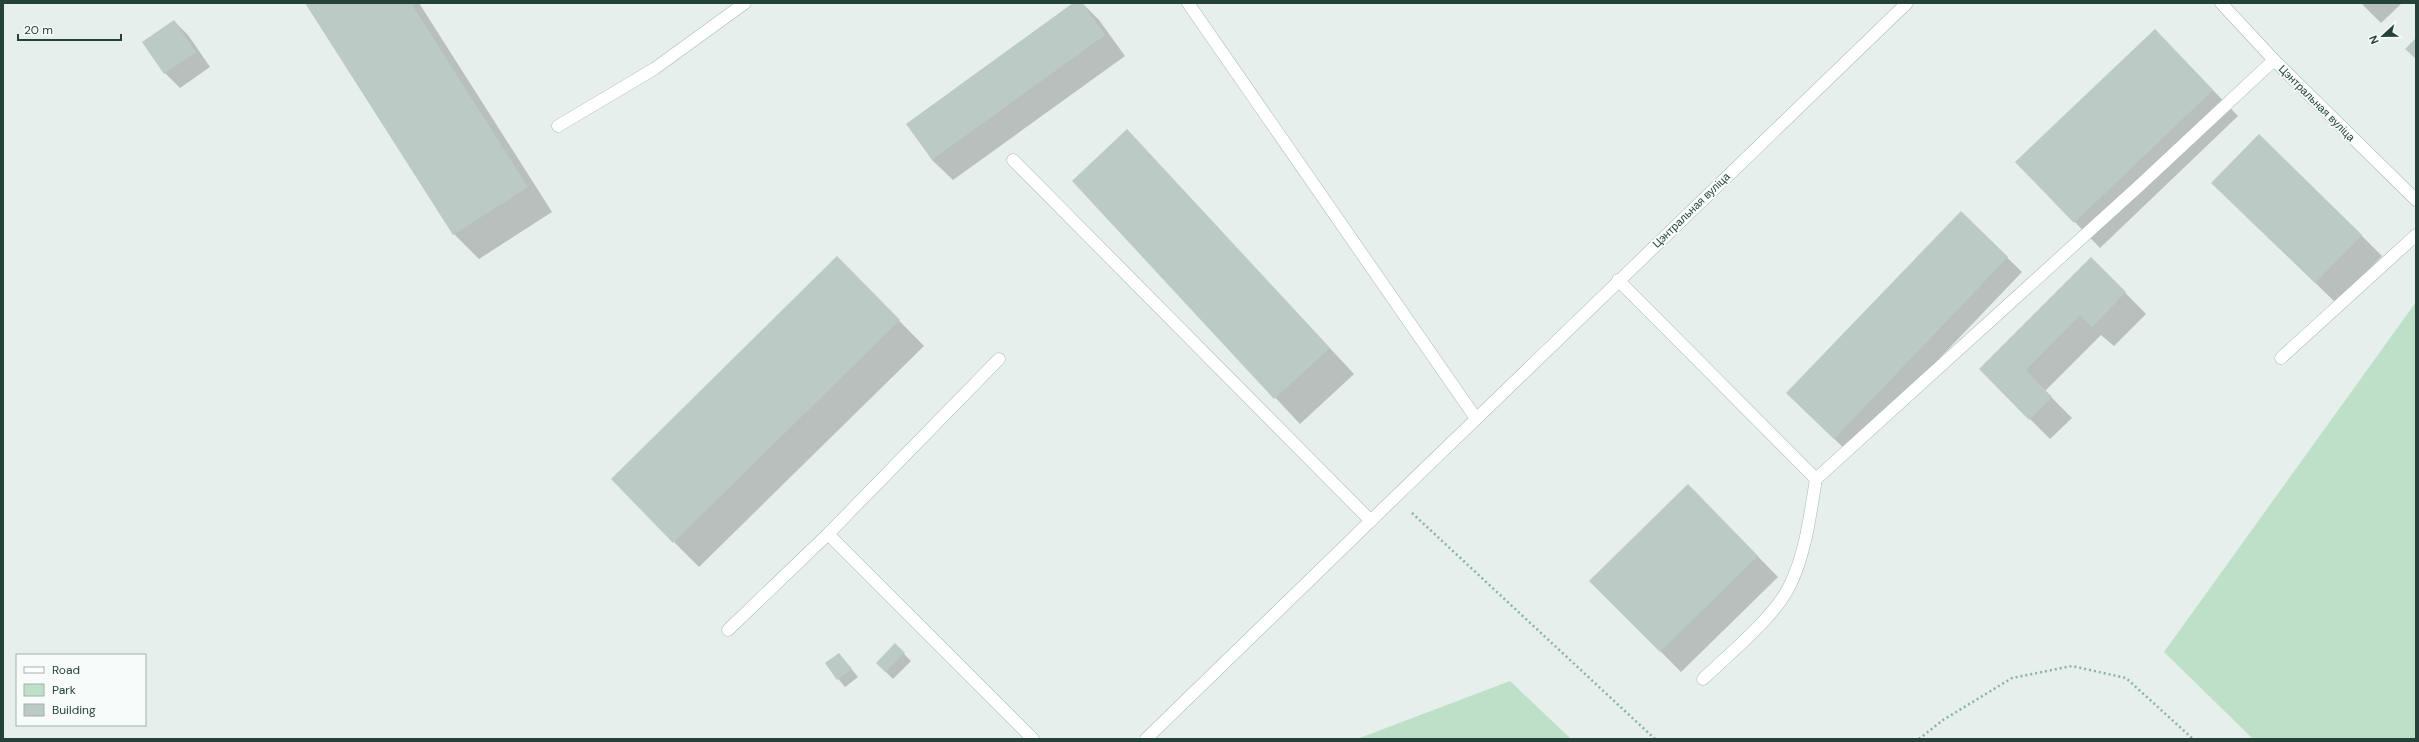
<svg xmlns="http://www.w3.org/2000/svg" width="2419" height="742" viewBox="0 0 2419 742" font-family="'DM Sans',sans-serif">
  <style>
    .green { fill: #bfe0c8 }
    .shadow { fill: #0003 }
    .building { fill: #bbcac4 }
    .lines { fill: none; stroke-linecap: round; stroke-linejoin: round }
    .service-casing { stroke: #a8b8b2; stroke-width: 13 }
    .minor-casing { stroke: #a8b8b2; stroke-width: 13 }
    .path { stroke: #86b3a5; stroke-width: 2.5; stroke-dasharray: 2 3; stroke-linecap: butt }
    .service { stroke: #fff; stroke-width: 12 }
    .minor { stroke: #fff; stroke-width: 12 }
    .labels { text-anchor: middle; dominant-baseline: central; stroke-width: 3.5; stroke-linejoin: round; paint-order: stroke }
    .street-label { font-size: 11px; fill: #24423a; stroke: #f7fbf9 }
  </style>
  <rect width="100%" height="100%" fill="#e6efeb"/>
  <!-- green -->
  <g class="green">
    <polygon points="2416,302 2416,739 2253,739 2164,652"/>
    <polygon points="1510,681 1571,739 1357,739"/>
  </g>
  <!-- shadow -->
  <g class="shadow">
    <polygon points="306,3 419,3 552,212 479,259 454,234"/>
    <polygon points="1075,3 1082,3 1099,20 1125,56 953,180 932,160"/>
    <polygon points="2361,3 2402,3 2381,23"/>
    <polygon points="174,21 188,35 210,67 180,88 165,73 143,42"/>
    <polygon points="2180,56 2238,116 2100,248 2017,162"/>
    <polygon points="1127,131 1354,374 1300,424 1073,181"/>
    <polygon points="2233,203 2361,235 2382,256 2336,303"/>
    <polygon points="1961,213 2022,272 1849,453 1802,408"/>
    <polygon points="2091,258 2146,314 2114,346 2101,335 2045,391 2072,418 2050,439 1980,369"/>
    <polygon points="862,283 924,346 699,567 674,542"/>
    <polygon points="1688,485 1778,577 1681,672 1591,581"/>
    <polygon points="895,645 911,661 893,679 877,663"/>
    <polygon points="839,654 858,677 845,687 826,664"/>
  </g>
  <!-- building -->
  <g class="building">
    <polygon points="305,3 411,3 528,187 453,235"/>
    <polygon points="1073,3 1082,3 1105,35 932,160 906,124"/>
    <polygon points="174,20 196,52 164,74 142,42"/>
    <polygon points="2155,29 2213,90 2074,223 2015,162"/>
    <polygon points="2416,38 2416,59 2405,49"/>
    <polygon points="1127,129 1330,348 1274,399 1072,181"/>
    <polygon points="2259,134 2362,235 2315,283 2211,183"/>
    <polygon points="1961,211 2008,257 1834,439 1786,393"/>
    <polygon points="837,256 900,320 673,543 611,479"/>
    <polygon points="2091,257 2126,292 2092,327 2080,315 2026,370 2052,397 2029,420 1979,369"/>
    <polygon points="1688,484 1758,556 1660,652 1589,581"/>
    <polygon points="895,643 905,653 885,672 876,663"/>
    <polygon points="839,653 852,669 837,680 825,663"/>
  </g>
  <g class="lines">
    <!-- service casing -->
    <g class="service-casing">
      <g id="service">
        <polyline points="558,126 654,69 745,3"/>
        <polyline points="1013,160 1371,521"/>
        <polyline points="1618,280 1816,479"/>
        <polyline points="2281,358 2416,235"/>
        <polyline points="828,534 999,359"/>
        <polyline points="728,630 828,534 1033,739"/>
        <path d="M 1703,679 C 1729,654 1775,617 1790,585 C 1806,552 1810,515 1816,479 L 2139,186 L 2274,60"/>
      </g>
    </g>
    <!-- minor casing -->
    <g class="minor-casing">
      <g id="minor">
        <polyline points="1188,3 1475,417"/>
        <polyline points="2221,3 2274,60 2416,200"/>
        <path d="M 1146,739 C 1399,493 1653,247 1907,3"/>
      </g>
    </g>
    <!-- path -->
    <g class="path">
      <polyline points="1412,513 1655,739"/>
      <polyline points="1919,739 1943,720 2012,678 2072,666 2126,678 2193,739"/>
    </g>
    <!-- service -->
    <use href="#service" class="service"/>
    <!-- minor -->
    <use href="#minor" class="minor"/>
  </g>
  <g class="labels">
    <!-- street labels -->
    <g class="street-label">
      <text transform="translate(2317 103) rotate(45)">Цэнтральная вуліца</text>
      <text transform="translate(1691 210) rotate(-44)">Цэнтральная вуліца</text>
    </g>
  </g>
  <!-- border -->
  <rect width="2419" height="742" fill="none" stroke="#24423a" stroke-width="8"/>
  <!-- legend -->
  <rect x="16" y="654" width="130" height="72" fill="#f7fbf9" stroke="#a3b1ad"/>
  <rect x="24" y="667" width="20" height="6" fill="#ffffff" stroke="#a3b1ad"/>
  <text x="52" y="674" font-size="12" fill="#24423a">Road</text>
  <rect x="24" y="684" width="20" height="12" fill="#bfe0c8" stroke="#a3b1ad"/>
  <text x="52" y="694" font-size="12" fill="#24423a">Park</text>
  <rect x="24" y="704" width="20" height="12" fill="#bbcac4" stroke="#a3b1ad"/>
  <text x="52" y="714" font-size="12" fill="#24423a">Building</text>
  <!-- north arrow -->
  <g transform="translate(2383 36) rotate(248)" stroke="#f7fbf9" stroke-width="3" paint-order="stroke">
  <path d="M0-3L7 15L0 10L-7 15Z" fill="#24423a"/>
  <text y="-6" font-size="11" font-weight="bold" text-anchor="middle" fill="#24423a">N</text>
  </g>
  <!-- scale -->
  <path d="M18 34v6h103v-6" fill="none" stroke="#24423a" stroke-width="2"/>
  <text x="24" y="34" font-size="12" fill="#24423a" stroke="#f7fbf9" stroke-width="3" paint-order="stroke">20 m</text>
</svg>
